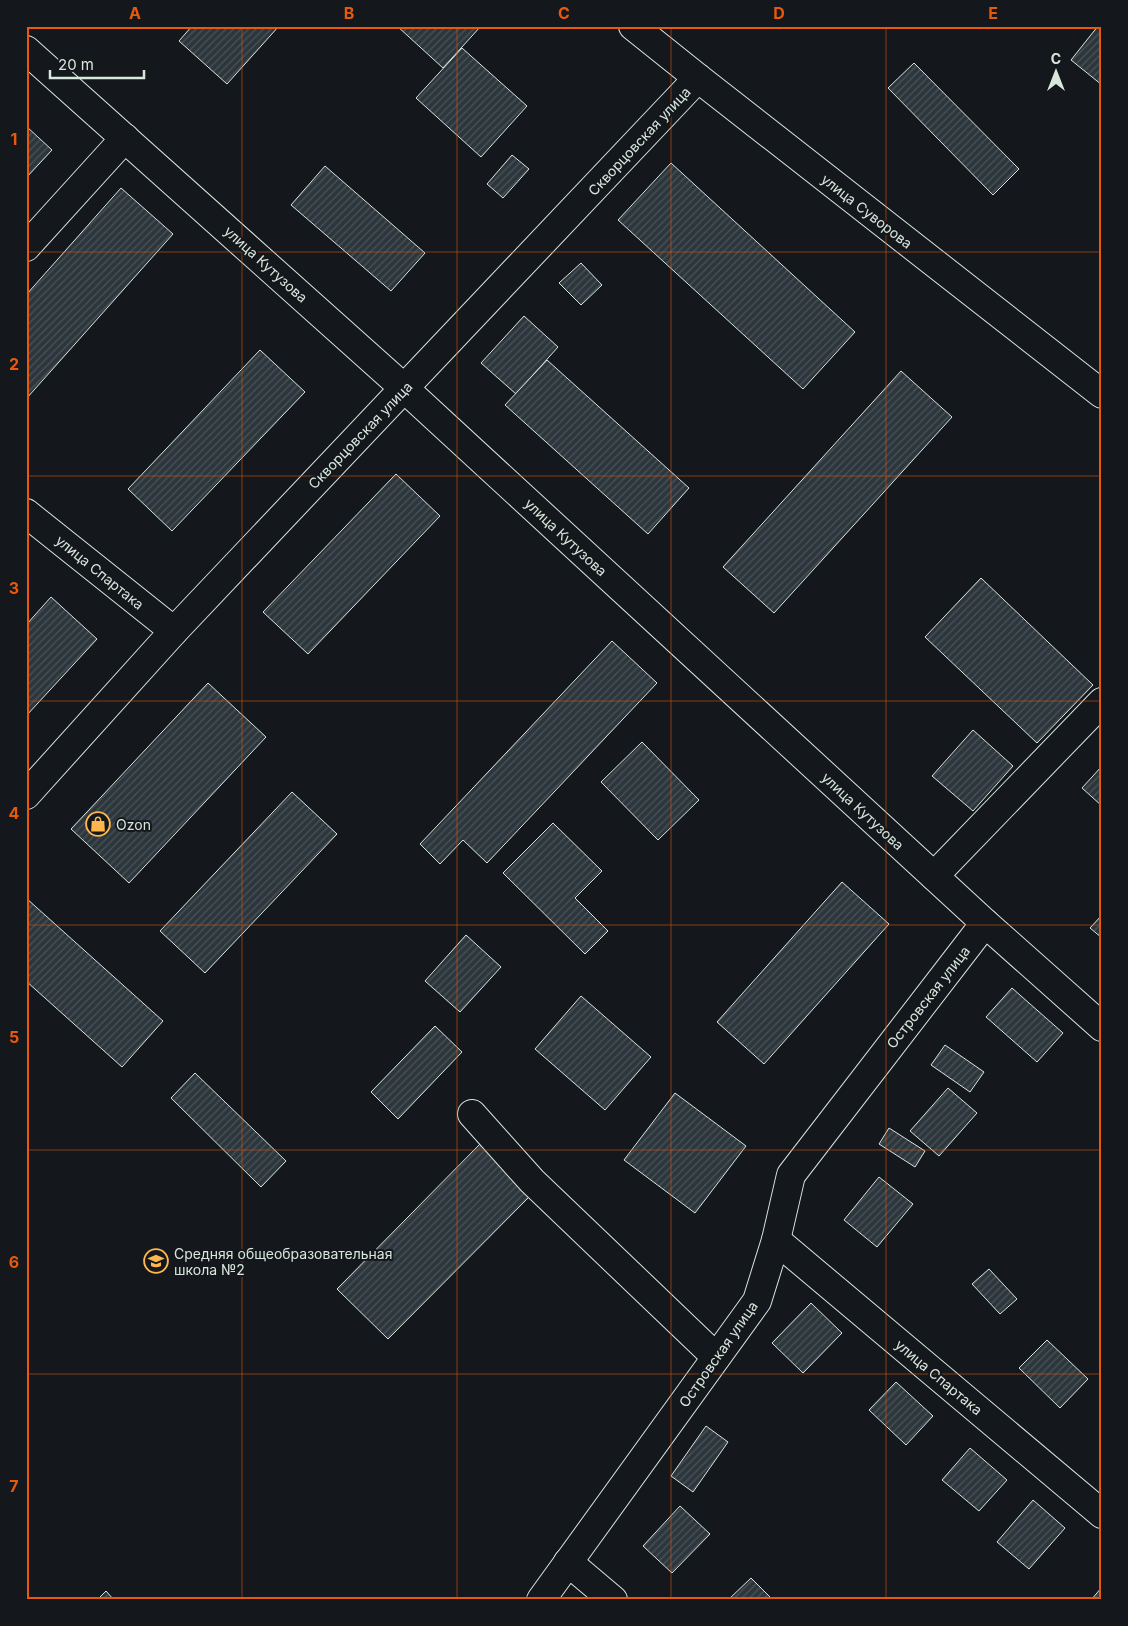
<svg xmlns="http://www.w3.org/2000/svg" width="1128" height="1626" viewBox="0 0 1128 1626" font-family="Inter,sans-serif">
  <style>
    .building { fill: url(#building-hatch); stroke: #d8e6dc }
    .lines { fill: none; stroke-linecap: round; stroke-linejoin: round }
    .minor-casing { stroke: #d8e6dc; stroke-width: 30 }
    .minor { stroke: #14181c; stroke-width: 28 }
    .grid { fill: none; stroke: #e8590c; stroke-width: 1; stroke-opacity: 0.55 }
    .labels { text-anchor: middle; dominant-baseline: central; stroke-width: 4; stroke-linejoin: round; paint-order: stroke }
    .street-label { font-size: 14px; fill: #d8e6dc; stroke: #14181c }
    .poi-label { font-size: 14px; fill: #d8e6dc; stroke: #14181c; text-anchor: start }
    .neatline { fill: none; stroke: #e8590c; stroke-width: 2 }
    .grid-label { font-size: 16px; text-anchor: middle; font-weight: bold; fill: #e8590c }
  </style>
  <defs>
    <pattern id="building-hatch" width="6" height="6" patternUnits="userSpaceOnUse" patternTransform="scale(1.25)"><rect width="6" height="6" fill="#2c363c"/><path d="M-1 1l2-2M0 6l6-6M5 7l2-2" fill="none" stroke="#4a5358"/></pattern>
  </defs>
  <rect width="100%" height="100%" fill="#14181c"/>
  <!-- building -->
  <g class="building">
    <polygon points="192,26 279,26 227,84 179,41"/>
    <polygon points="397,26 481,26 443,68"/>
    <polygon points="1098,26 1102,26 1102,85 1071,60"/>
    <polygon points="462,48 527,106 481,157 416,98"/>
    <polygon points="914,63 1019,169 993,195 888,88"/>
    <polygon points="26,126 52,150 26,178"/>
    <polygon points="512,155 529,169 503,198 487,184"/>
    <polygon points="671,163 855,332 803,389 618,220"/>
    <polygon points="325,166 425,253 391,291 291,205"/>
    <polygon points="121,188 173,234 26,399 26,295"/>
    <polygon points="581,263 602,285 581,305 559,283"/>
    <polygon points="524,316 558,347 516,394 481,363"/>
    <polygon points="260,350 305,392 172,531 128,489"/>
    <polygon points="547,360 689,488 648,534 505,405"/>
    <polygon points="901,371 952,417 774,613 723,567"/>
    <polygon points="396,474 440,516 308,654 263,612"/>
    <polygon points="981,578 1093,685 1037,743 925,637"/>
    <polygon points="51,597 97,639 26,716 26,625"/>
    <polygon points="612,641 657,683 487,863 463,840 440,864 420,844"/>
    <polygon points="208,683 266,737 129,883 71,829"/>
    <polygon points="973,730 1013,766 973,811 932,776"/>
    <polygon points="642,742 699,800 658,840 601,782"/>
    <polygon points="1102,766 1102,806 1082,788"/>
    <polygon points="292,792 337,834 205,973 160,931"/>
    <polygon points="553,823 602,871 575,898 608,931 585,954 503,873"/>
    <polygon points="842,882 889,924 764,1064 717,1022"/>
    <polygon points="26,898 163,1021 122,1067 26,981"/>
    <polygon points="1102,915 1102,938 1090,928"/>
    <polygon points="466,935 501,967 460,1012 425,981"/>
    <polygon points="1012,988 1063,1033 1037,1062 986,1017"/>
    <polygon points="581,996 651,1057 605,1110 535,1049"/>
    <polygon points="435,1026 462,1052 398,1119 371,1092"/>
    <polygon points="945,1045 984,1072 970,1092 931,1065"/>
    <polygon points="195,1073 286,1161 261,1187 171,1098"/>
    <polygon points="948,1088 977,1113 939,1156 910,1131"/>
    <polygon points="675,1093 746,1146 695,1213 624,1160"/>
    <polygon points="889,1128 925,1151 915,1167 879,1144"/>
    <polygon points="481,1143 532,1194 388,1339 337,1289"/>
    <polygon points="879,1177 913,1204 877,1247 844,1220"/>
    <polygon points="989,1269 1017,1299 1000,1314 972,1284"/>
    <polygon points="811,1303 842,1333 803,1373 772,1343"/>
    <polygon points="1047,1340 1088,1379 1060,1408 1019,1368"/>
    <polygon points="896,1382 933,1416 906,1445 869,1410"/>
    <polygon points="706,1426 728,1442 693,1492 671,1476"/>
    <polygon points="970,1448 1007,1480 979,1511 942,1480"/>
    <polygon points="1033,1500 1065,1528 1029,1569 997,1542"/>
    <polygon points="680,1506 710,1534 672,1573 643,1546"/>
    <polygon points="751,1578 773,1600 728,1600"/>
    <polygon points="1102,1587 1102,1600 1091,1600"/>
    <polygon points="106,1591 114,1600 97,1600"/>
  </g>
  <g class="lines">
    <!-- minor casing -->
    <g class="minor-casing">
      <g id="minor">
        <polyline points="633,26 698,78 1102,394"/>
        <polyline points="26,50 405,389 985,923 1102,1027"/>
        <polyline points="26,247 125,138"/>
        <polyline points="26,513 174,631"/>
        <polyline points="26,795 174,631 698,78"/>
        <polyline points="934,876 1102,702"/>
        <polyline points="472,1114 532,1181 716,1357"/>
        <polyline points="776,1240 1102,1514"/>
        <polyline points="568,1562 613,1600"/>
        <polyline points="541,1600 757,1301 776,1240 791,1175 985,923"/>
      </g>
    </g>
    <!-- minor -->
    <use href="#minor" class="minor"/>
  </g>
  <!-- grid -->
  <path class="grid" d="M 242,26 L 242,1600M 457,26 L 457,1600M 671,26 L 671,1600M 886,26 L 886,1600M 26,252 L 1102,252M 26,476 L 1102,476M 26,701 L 1102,701M 26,925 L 1102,925M 26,1150 L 1102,1150M 26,1374 L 1102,1374"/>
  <!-- icons -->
  <defs>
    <g id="shop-ring" transform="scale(1.25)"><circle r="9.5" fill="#14181c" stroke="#ffb74d" stroke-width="1.5"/><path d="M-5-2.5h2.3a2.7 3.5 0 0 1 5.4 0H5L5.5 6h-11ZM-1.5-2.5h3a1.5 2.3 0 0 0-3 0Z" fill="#ffb74d"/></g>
    <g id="school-ring" transform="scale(1.25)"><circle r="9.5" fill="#14181c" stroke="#ffb74d" stroke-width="1.5"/><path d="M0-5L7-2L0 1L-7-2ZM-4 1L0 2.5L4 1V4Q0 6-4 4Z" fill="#ffb74d"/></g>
  </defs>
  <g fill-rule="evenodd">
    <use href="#shop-ring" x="98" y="824"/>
    <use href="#school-ring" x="156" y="1261"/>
  </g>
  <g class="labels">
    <!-- street labels -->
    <g class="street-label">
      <text transform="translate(639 141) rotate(-47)">Скворцовская улица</text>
      <text transform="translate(867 211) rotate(38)">улица Суворова</text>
      <text transform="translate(266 264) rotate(42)">улица Кутузова</text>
      <text transform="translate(360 435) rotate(-46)">Скворцовская улица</text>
      <text transform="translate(566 537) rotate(43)">улица Кутузова</text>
      <text transform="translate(100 572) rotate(39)">улица Спартака</text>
      <text transform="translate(863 811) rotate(43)">улица Кутузова</text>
      <text transform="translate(928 997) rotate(-52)">Островская улица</text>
      <text transform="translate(718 1354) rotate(-55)">Островская улица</text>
      <text transform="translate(939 1377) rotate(40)">улица Спартака</text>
    </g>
    <!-- poi labels -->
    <g class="poi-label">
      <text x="116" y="824">Ozon</text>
      <text x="174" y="1253">Средняя общеобразовательная<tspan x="174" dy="16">школа №2</tspan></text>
    </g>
  </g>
  <!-- border -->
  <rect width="1128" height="1626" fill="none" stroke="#14181c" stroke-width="55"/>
  <!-- north arrow -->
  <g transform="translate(1056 72)" stroke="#14181c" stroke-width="4" paint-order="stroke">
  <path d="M0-4L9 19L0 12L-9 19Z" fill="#d8e6dc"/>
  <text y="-8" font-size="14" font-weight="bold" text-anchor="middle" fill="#d8e6dc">С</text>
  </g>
  <!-- scale -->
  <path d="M50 70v8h94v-8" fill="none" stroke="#d8e6dc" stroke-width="2.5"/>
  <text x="58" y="70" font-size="15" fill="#d8e6dc" stroke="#14181c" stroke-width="4" paint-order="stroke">20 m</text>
  <rect x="28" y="28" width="1072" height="1570" class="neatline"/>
  <g class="grid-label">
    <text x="135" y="19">A</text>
    <text x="349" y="19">B</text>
    <text x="564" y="19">C</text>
    <text x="779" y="19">D</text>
    <text x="993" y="19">E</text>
    <text x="14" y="145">1</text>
    <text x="14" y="370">2</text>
    <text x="14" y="594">3</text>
    <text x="14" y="819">4</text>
    <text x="14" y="1043">5</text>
    <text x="14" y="1268">6</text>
    <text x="14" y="1492">7</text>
  </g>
</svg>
